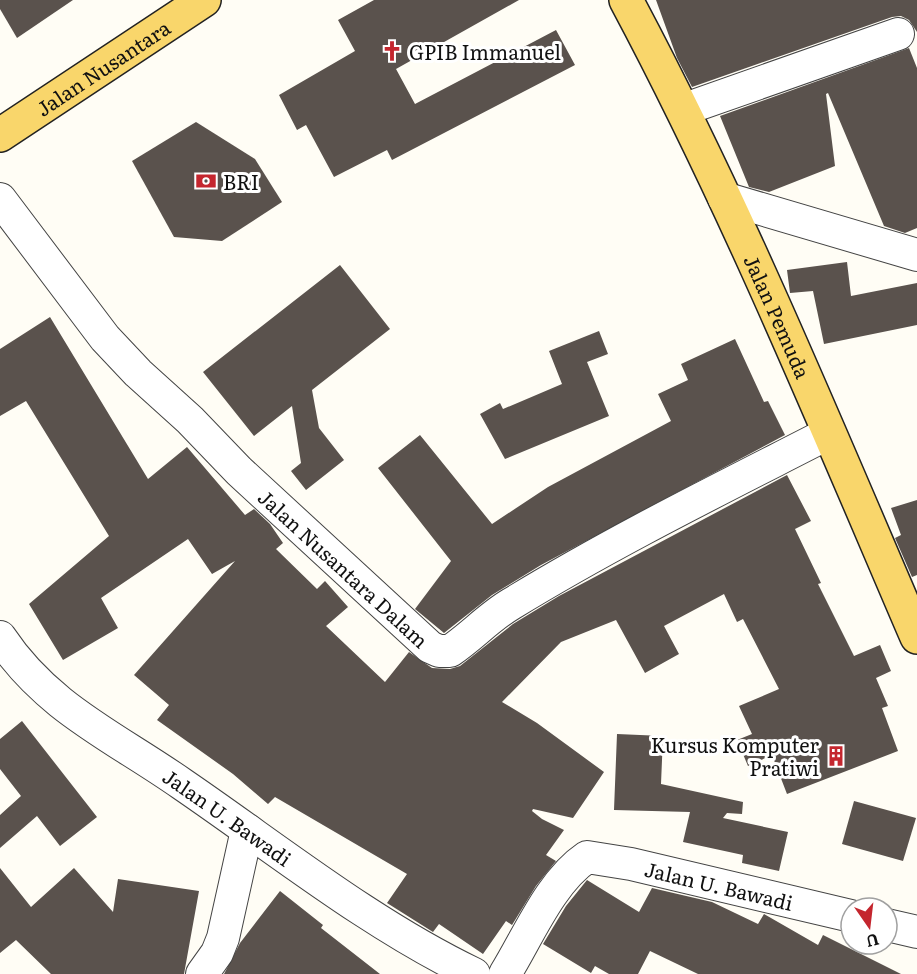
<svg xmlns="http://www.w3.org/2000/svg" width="917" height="974" viewBox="0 0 917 974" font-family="Literata,serif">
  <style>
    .building { fill: #5a524d }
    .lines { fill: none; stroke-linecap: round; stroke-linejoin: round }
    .minor-casing { stroke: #444; stroke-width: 34 }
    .major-casing { stroke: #222; stroke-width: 36 }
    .minor { stroke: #fff; stroke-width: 32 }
    .major { stroke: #f9d66b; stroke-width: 33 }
    .labels { text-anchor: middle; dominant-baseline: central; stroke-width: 6; stroke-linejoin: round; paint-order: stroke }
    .poi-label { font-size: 20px; fill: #111; stroke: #fff; text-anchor: start }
    .street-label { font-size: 20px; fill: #111; stroke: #fff }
  </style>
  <rect width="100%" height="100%" fill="#fffdf5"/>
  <!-- building -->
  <g class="building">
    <polygon points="0,0 73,0 17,38 0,9"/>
    <polygon points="374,0 519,0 396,69 415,104 556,30 575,65 392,160 387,150 334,177 306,125 297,130 279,95 355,51 338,20"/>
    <polygon points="656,0 917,0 917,32 909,20 901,16 892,17 692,87 677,58"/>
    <polygon points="909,48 917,68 917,228 905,233 884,226 828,93 826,94 835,166 769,192 749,187 720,116"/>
    <polygon points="196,122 255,159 282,202 222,241 174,237 132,161"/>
    <polygon points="847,262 851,296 917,283 917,325 824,344 813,291 790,293 787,270"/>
    <polygon points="340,265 390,329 312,390 319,428 344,460 306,490 291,471 301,463 292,406 254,436 203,372"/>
    <polygon points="50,317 148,479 187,447 245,515 254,509 270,524 283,543 276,549 317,589 325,581 348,607 326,626 385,682 409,652 432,668 450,669 460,666 513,624 559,596 787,475 811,521 795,529 821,583 818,584 854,656 880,645 891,671 876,678 888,706 882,708 898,751 787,794 772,755 748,766 737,740 752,734 739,706 779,689 743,619 737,622 724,594 664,626 679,654 645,673 616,620 561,642 502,702 537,723 604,772 573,818 533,809 532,811 542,819 564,830 546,855 556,861 536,886 512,925 506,921 483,954 439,924 433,932 387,903 407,874 275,797 268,804 233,774 157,720 169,705 134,675 235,561 212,574 188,539 101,598 118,628 63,660 29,604 109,536 26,401 0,416 0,349"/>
    <polygon points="599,331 608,354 587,362 609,416 505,459 480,414 500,403 503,409 562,384 549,351"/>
    <polygon points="735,339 764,402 768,401 785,435 541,565 492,595 444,633 415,609 451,561 378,468 420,435 492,524 548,487 671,421 658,394 688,380 681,364"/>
    <polygon points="917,500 917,575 912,577 895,538 901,535 891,508"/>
    <polygon points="22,721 97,817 60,846 37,816 0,848 0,815 21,796 0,769 0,739"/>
    <polygon points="617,734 663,736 661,784 743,802 742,814 727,813 723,818 788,832 779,871 742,863 743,855 683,842 690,812 614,810"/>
    <polygon points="854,801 916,818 903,861 842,844"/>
    <polygon points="0,868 31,907 74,868 113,912 118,879 199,891 184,974 51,974 16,940 0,953"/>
    <polygon points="587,880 639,912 652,888 712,902 758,924 764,914 818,945 823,935 901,974 698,974 650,951 638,974 609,974 595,966 591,973 543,944 566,906"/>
    <polygon points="280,891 323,925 321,928 380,974 224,974 240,943"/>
  </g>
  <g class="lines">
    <!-- minor casing -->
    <g class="minor-casing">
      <g id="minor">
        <polyline points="685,109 898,34"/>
        <polyline points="724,198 917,255"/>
        <path id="s1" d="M 0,199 L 105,338 L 138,373 L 190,420 L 239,471 L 430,647 L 439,651 L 450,651 C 471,637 489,617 511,604 C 614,541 722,488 829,433"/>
        <path id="s2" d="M 0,637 C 47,708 115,737 182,784 C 277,849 370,924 474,974"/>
        <polyline points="887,925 917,932"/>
        <polyline points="202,974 217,953 223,938 247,830"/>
        <path id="s3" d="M 505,974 C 528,937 550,882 587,857 L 631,864 L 851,916"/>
      </g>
    </g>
    <!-- major casing -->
    <g class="major-casing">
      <g id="major">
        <path id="s4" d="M 626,0 C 736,206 825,423 917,637"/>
        <path id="s5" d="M 0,135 L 204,0"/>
      </g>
    </g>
    <!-- minor -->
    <use href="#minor" class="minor"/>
    <!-- major -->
    <use href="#major" class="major"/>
  </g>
  <!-- icons -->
  <defs>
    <g id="church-bare" transform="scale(1.62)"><path d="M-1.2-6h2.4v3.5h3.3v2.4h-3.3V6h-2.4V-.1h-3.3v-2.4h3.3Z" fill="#c4262e" stroke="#fff" stroke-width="2.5" paint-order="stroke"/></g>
    <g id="bank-bare" transform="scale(1.62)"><path d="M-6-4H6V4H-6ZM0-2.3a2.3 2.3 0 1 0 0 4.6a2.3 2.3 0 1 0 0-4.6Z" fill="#c4262e" stroke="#fff" stroke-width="2.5" paint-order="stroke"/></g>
    <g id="building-bare" transform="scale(1.62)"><path d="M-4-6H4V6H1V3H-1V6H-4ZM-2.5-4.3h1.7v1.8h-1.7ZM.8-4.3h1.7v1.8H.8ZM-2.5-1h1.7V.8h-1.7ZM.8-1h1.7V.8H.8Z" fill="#c4262e" stroke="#fff" stroke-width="2.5" paint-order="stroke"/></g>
  </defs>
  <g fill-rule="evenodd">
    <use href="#church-bare" x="392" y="51"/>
    <use href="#bank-bare" x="206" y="181"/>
    <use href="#building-bare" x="836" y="756"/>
  </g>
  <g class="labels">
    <!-- poi labels -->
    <g class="poi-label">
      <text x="409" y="51">GPIB Immanuel</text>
      <text x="223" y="181">BRI</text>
      <text x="819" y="744" text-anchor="end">Kursus Komputer<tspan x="819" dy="23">Pratiwi</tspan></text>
    </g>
    <!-- street labels -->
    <g class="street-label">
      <text stroke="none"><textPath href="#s5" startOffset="123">Jalan Nusantara</textPath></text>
      <text stroke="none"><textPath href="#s4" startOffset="351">Jalan Pemuda</textPath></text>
      <text stroke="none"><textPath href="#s1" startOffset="506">Jalan Nusantara Dalam</textPath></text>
      <text stroke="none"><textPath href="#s2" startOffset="292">Jalan U. Bawadi</textPath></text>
      <text stroke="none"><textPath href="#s3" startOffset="279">Jalan U. Bawadi</textPath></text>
    </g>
  </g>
  <!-- north arrow -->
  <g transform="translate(869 926) rotate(166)"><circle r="28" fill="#ffffff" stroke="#a0a0a0" stroke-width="1.5"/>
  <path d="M0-4.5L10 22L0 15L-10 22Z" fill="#c4262e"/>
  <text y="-9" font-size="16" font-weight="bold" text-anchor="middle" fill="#111111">U</text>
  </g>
</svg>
